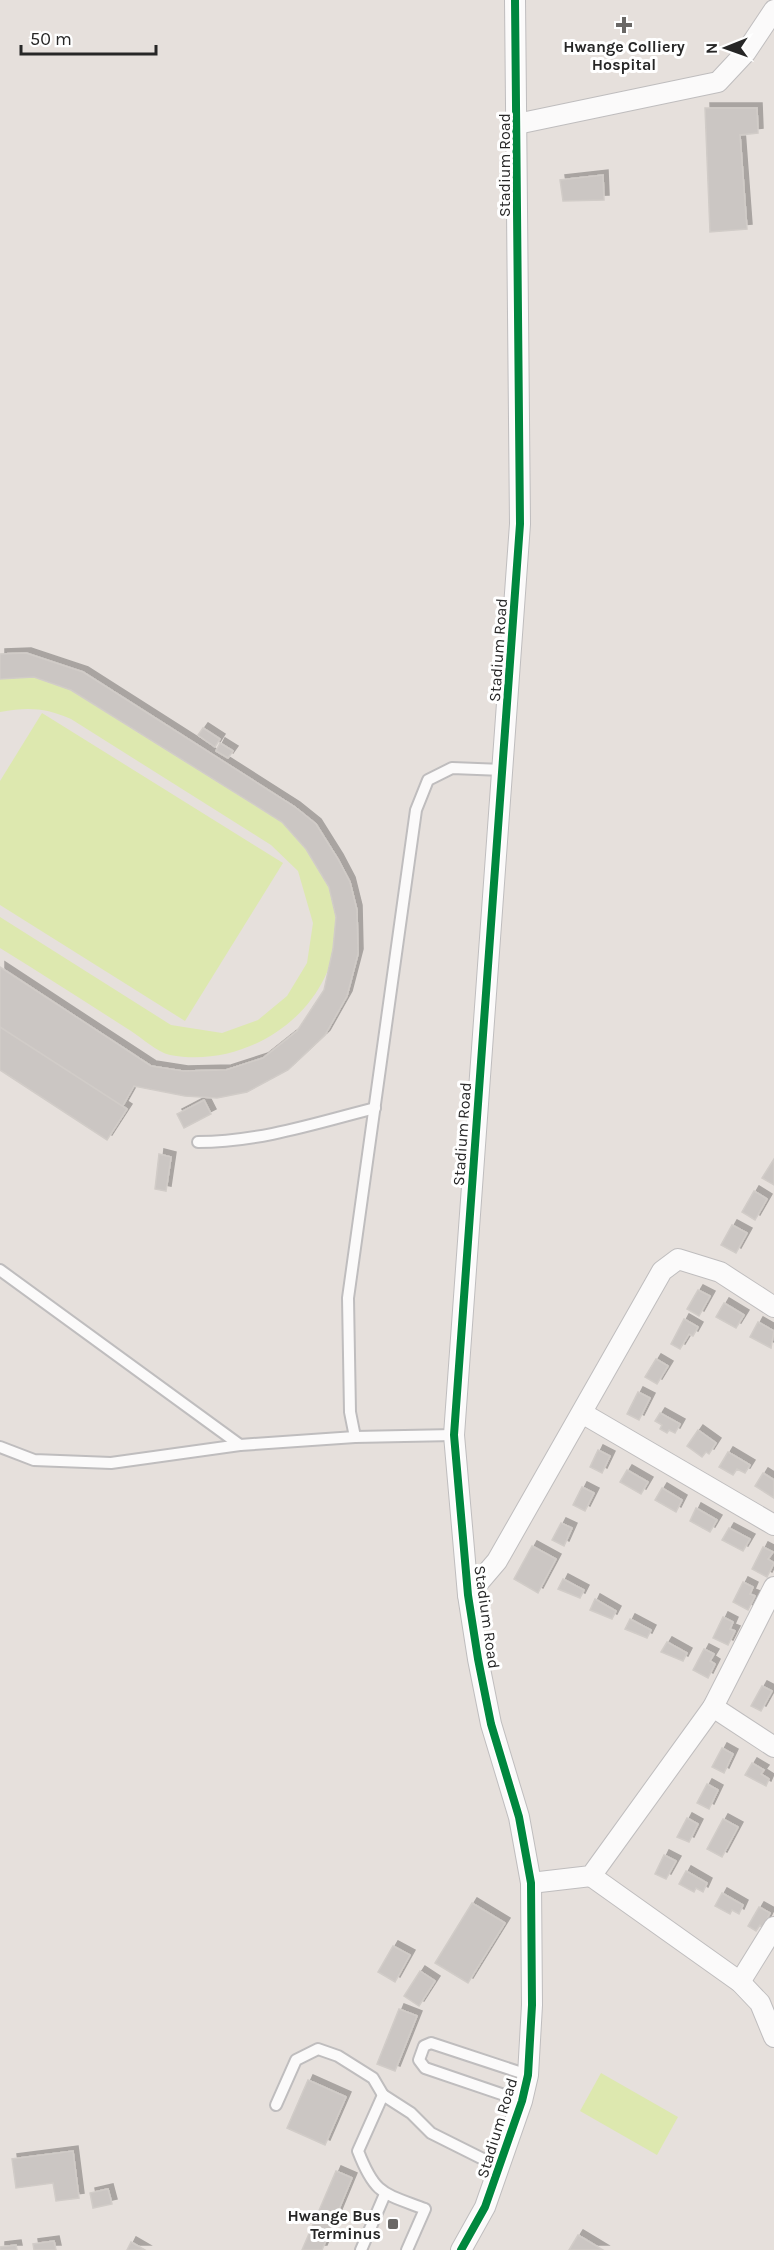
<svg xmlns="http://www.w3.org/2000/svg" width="774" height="2250" viewBox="0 0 774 2250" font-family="Karla,sans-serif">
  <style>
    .pitch { fill: #dde8af }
    .building { fill: #cbc6c3; stroke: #d1ccc8; stroke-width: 1.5; filter: url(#shadow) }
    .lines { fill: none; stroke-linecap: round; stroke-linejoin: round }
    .lane-casing { stroke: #bfbdbe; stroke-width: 14 }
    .street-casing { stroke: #bfbdbe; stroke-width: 22 }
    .lane { stroke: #fbfafa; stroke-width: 10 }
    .street { stroke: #fbfafa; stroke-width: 20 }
    .cycleway-casing { stroke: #fff; stroke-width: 11 }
    .cycleway { stroke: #00873e; stroke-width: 8 }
    .poi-dot { fill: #6a6866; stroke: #fff; stroke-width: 2 }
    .labels { text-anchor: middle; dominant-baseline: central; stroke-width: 6; stroke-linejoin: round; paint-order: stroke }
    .poi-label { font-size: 16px; font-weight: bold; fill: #272727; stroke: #fff }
    .street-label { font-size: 16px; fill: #272727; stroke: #fff }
  </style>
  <defs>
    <filter id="shadow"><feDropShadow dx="5" dy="-5" stdDeviation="0" flood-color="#0004"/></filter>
  </defs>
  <rect width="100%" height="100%" fill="#e6e0dc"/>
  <!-- pitch -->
  <g class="pitch">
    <path d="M 34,677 L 71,690 L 282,822 C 299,841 321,863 329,888 C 364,985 264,1073 170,1055 C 157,1052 142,1038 131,1031 C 87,1003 44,975 0,948 L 0,917 L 171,1025 L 222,1033 L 258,1020 L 287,996 L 307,963 L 313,923 L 298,871 L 271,845 L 71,719 C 45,708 29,707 0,712 L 0,679 Z"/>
    <polygon points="42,713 283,863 185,1021 0,905 0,781"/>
    <polygon points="601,2073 678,2117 657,2155 580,2111"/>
  </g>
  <!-- building -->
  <g class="building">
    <polygon points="705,108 757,108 758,133 740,135 747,229 710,232"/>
    <polygon points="603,175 604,200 563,201 560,180"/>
    <polygon points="26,653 83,672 295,807 316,824 338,859 350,882 357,910 358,954 347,996 325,1035 288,1070 247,1092 217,1098 185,1096 134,1086 108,1132 0,1061 0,967 151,1066 183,1071 226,1070 263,1058 297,1031 324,990 333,949 336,917 329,887 306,849 282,822 71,690 34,677 0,679 0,654"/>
    <polygon points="203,728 220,739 215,747 198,735"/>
    <polygon points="220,743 233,751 228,758 216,751"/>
    <polygon points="0,1027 127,1109 107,1140 0,1070"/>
    <polygon points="204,1100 211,1114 184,1128 177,1114"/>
    <polygon points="159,1154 171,1157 166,1191 155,1189"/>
    <polygon points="774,1159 774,1185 762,1178"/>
    <polygon points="754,1191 767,1199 755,1220 742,1212"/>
    <polygon points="732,1225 747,1233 736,1253 721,1245"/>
    <polygon points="698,1290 710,1296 699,1316 687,1309"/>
    <polygon points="724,1303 744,1315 736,1328 716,1317"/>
    <polygon points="684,1319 698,1327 693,1336 689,1334 680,1349 671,1344"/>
    <polygon points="758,1322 774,1331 771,1348 750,1337"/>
    <polygon points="656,1359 668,1366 657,1384 645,1377"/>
    <polygon points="638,1392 650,1398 639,1420 627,1414"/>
    <polygon points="660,1413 680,1424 675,1433 669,1430 667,1433 660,1429 662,1425 655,1421"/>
    <polygon points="698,1430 716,1443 709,1454 706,1452 702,1457 687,1446"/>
    <polygon points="598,1450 610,1456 602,1473 590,1467"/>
    <polygon points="728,1452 750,1465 745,1473 737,1469 733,1475 719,1467"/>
    <polygon points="627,1470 648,1482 641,1494 620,1482"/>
    <polygon points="763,1473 774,1480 774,1498 755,1486"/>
    <polygon points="582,1487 594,1493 585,1511 573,1505"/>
    <polygon points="662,1488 682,1500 676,1512 655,1500"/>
    <polygon points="696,1508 717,1520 710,1532 690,1521"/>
    <polygon points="561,1523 572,1528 564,1546 552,1540"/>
    <polygon points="729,1528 750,1539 743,1551 722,1540"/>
    <polygon points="532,1546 556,1559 538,1593 514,1579"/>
    <polygon points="763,1547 773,1552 768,1559 774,1563 767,1577 752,1569"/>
    <polygon points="563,1579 584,1590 580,1598 558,1589"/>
    <polygon points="743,1582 753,1587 750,1594 755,1596 748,1610 733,1602"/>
    <polygon points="595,1599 616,1611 612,1619 590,1610"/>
    <polygon points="723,1617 733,1622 730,1629 735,1631 728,1645 713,1638"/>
    <polygon points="630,1619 651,1630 647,1638 625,1629"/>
    <polygon points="667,1642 687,1653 683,1661 661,1652"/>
    <polygon points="704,1649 714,1654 710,1661 715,1664 708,1678 693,1670"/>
    <polygon points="762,1686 772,1691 761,1711 751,1706"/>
    <polygon points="722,1748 733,1754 724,1773 712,1767"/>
    <polygon points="752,1763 764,1770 761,1774 769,1779 766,1786 745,1775"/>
    <polygon points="707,1784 718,1790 709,1809 697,1803"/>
    <polygon points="687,1818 698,1824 689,1842 677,1837"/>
    <polygon points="723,1819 738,1827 722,1857 707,1849"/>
    <polygon points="664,1855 676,1861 666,1879 655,1874"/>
    <polygon points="686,1871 707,1883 703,1892 696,1888 694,1892 679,1884"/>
    <polygon points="722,1893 743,1905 739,1914 732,1910 730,1914 715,1906"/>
    <polygon points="472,1903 505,1923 468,1983 435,1963"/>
    <polygon points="759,1907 770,1913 763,1927 760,1925 756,1931 748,1926"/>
    <polygon points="393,1946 410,1955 395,1982 378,1972"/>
    <polygon points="420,1971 435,1981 419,2006 404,1996"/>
    <polygon points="399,2009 417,2016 395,2071 377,2064"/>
    <polygon points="308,2080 346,2097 325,2145 287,2128"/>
    <polygon points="73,2151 79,2198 56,2201 53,2183 16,2188 12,2159"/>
    <polygon points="336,2171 352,2178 322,2250 302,2250"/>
    <polygon points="108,2189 112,2204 93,2208 90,2193"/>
    <polygon points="578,2235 603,2250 569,2250"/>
    <polygon points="54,2241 56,2250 34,2250 33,2244"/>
    <polygon points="131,2242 145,2250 127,2250"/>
    <polygon points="16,2245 17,2250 0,2250 0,2247"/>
  </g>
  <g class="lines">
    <!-- lane casing -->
    <g class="lane-casing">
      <g id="lane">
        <path d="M 198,1142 C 259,1142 317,1123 375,1108"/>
        <polyline points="0,1270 240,1445"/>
        <polyline points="454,1435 355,1437 350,1412 348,1298 416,810 428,780 452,768 503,770"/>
        <polyline points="0,1447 34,1460 111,1463 240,1445 355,1437"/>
        <polyline points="522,2101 425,2068 419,2060 424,2046 431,2043 528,2075"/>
        <polyline points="276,2105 296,2060 318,2049 338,2056 373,2078 383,2095"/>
        <polyline points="361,2250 385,2194"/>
        <path d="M 407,2250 L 425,2209 C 383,2193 375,2195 358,2151 L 383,2095 L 411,2113 L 431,2133 L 501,2168"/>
      </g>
    </g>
    <!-- street casing -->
    <g class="street-casing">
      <g id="street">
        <polyline points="517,124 718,82 746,52 774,10"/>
        <polyline points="582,1413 774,1525"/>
        <polyline points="468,1595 497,1561 662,1271 678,1259 720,1272 774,1307"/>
        <polyline points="713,1707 774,1747"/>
        <polyline points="591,1876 740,1982 760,2003 774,2037"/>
        <polyline points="531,1883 591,1876 713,1707 774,1587"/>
        <polyline points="740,1982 774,1927"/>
        <polyline points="461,2250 485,2207 522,2101 528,2075 532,2005 531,1883 519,1817 491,1724 478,1659 468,1595 454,1435 520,524 515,0"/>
      </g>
    </g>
    <!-- lane -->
    <use href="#lane" class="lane"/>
    <!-- street -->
    <use href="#street" class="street"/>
    <!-- cycleway casing -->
    <g class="cycleway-casing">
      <polyline id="cycleway" points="461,2250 485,2207 522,2101 528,2075 532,2005 531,1883 519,1817 491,1724 478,1659 468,1595 454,1435 520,524 515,0"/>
    </g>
    <!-- cycleway -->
    <use href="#cycleway" class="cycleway"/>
  </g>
  <!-- markers -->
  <g class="poi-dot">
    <path d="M621 16h6v6h6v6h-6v6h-6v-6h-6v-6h6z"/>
    <rect x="387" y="2218" width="12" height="12" rx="3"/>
  </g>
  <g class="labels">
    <!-- poi labels -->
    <g class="poi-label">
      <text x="624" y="46">Hwange Colliery<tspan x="624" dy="18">Hospital</tspan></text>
      <text x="381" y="2215" text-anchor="end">Hwange Bus<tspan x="381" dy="18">Terminus</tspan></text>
    </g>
    <!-- street labels -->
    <g class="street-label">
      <text transform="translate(504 165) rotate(-90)">Stadium Road</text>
      <text transform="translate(498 650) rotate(-86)">Stadium Road</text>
      <text transform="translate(462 1134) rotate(-86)">Stadium Road</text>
      <text transform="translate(487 1617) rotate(82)">Stadium Road</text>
      <text transform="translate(497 2128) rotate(-73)">Stadium Road</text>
    </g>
  </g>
  <!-- north arrow -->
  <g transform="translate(726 48) rotate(269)" stroke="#ffffff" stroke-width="4.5" paint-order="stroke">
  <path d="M0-4.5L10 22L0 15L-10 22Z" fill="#272727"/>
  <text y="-9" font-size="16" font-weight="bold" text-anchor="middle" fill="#272727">N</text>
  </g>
  <!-- scale -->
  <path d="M21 45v9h135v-9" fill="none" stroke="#272727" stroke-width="3"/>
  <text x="30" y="45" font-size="18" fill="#272727" stroke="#ffffff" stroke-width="4.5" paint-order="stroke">50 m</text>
</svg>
